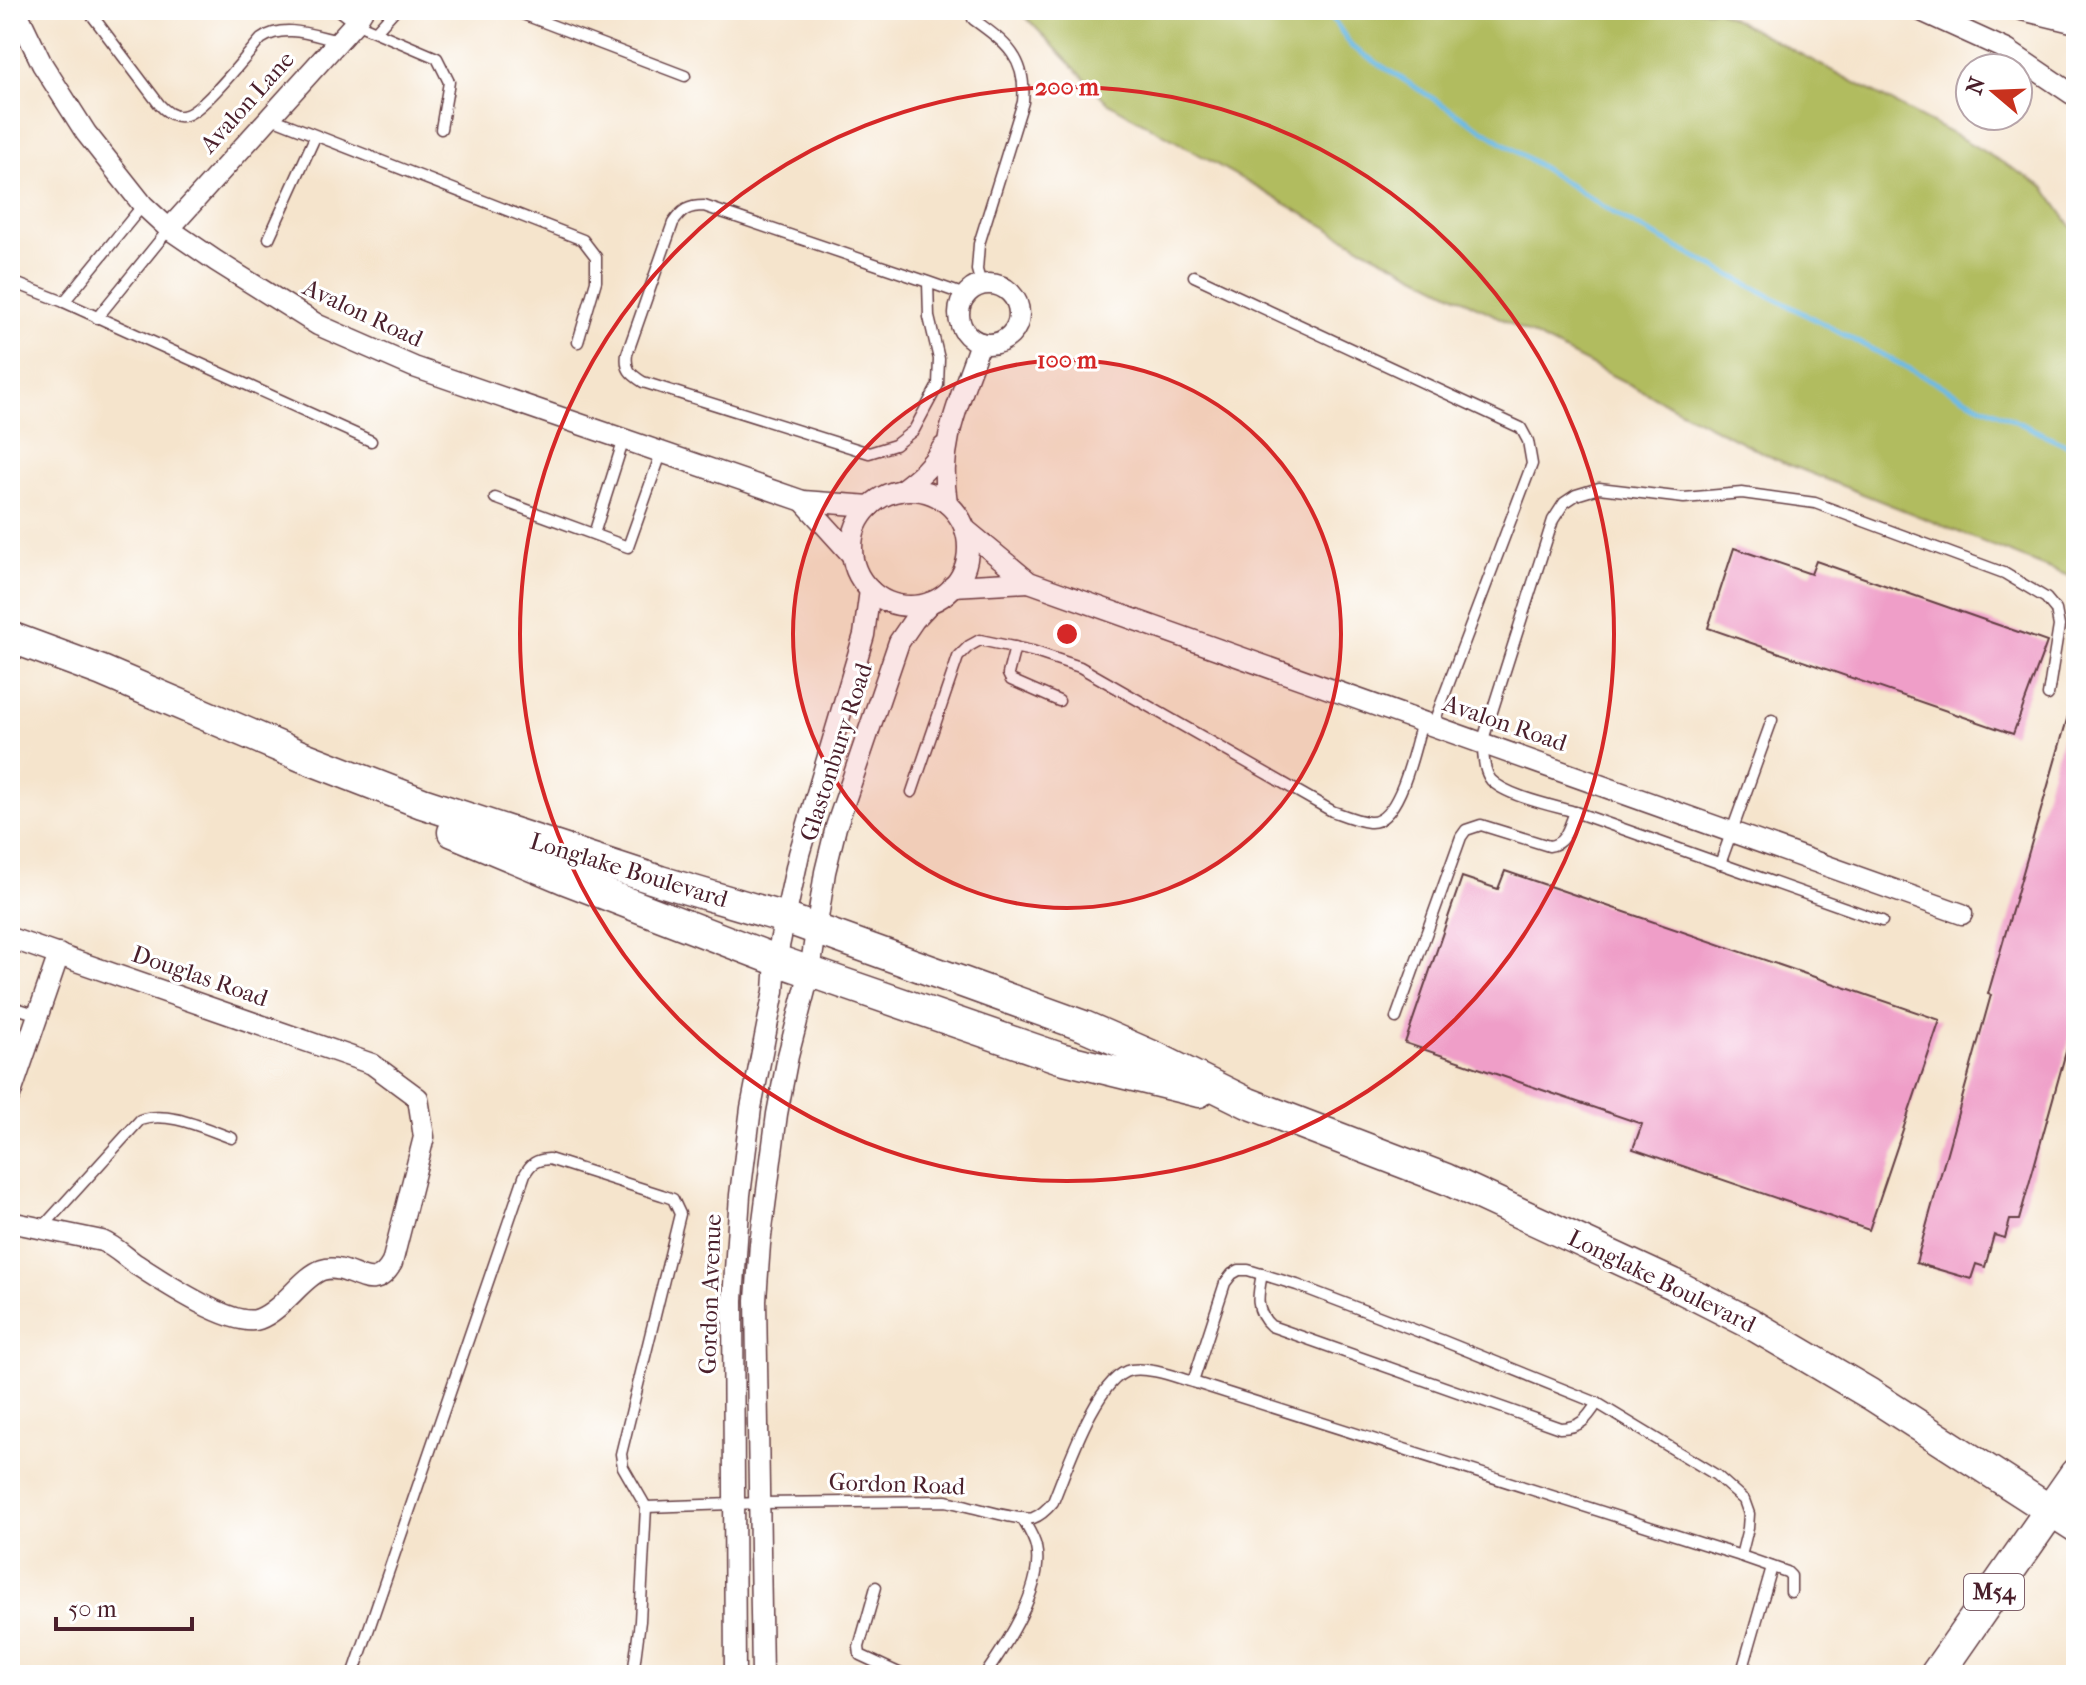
<svg xmlns="http://www.w3.org/2000/svg" width="2086" height="1685" viewBox="0 0 2086 1685" font-family="'IM FELL French Canon',serif">
  <style>
    .green { fill: #b1bc5e; stroke: #7e6e44; stroke-width: 2 }
    .lines { fill: none; stroke-linecap: round; stroke-linejoin: round }
    .stream { stroke: #6cbbe6; stroke-width: 5 }
    .building { fill: #ef9ec8 }
    .lane-casing { stroke: #643d43; stroke-width: 13 }
    .street-casing { stroke: #643d43; stroke-width: 23 }
    .secondary-casing { stroke: #643d43; stroke-width: 33 }
    .primary-casing { stroke: #643d43; stroke-width: 35 }
    .lane { stroke: #fff; stroke-width: 10 }
    .street { stroke: #fff; stroke-width: 20 }
    .secondary { stroke: #fff; stroke-width: 30 }
    .primary { stroke: #fff; stroke-width: 32 }
    .ring { fill: none; stroke: #d62828; stroke-width: 4 }
    .labels { text-anchor: middle; dominant-baseline: central; stroke-width: 6; stroke-linejoin: round; paint-order: stroke }
    .shield { fill: #fff; stroke: #80626b; stroke-width: 2 }
    .shield-label { font-size: 22px; font-weight: bold; fill: #4a1f2b }
    .street-label { font-size: 24px; fill: #4a1f2b; stroke: #fff }
    .centre { fill: #d62828; stroke: #fff; stroke-width: 4 }
    .ring-label { font-size: 24px; text-anchor: middle; font-weight: bold; fill: #d62828; stroke: #fff; stroke-width: 6; stroke-linejoin: round; paint-order: stroke }
  </style>
  <rect width="100%" height="100%" fill="#fff"/>
  <filter id="ink" filterUnits="userSpaceOnUse"><feTurbulence type="fractalNoise" baseFrequency=".0125" numOctaves="2"/><feDisplacementMap in="SourceGraphic" scale="16" xChannelSelector="R" yChannelSelector="G"/><feConvolveMatrix kernelMatrix="1 2 1 2 8 2 1 2 1" color-interpolation-filters="sRGB"/></filter>
  <filter id="wash" filterUnits="userSpaceOnUse"><feTurbulence type="fractalNoise" baseFrequency=".006" numOctaves="4" result="noise"/><feDisplacementMap in="SourceGraphic" scale="32" xChannelSelector="R" yChannelSelector="G"/><feGaussianBlur stdDeviation="1.8" result="paint"/><feColorMatrix in="noise" values="0 0 0 0 0 0 0 0 0 0 0 0 0 0 0 0 0 1.4 0 .05"/><feComposite in="paint" operator="in"/></filter>
  <g filter="url(#wash)">
    <rect width="100%" height="100%" fill="#f5e4cc"/>
    <!-- green -->
    <polygon class="green" points="1019,10 1717,10 1966,141 2044,187 2076,233 2076,579 1775,459 1363,248 1107,102"/>
    <g class="lines">
      <!-- stream -->
      <polyline class="stream" points="1327,10 1352,47 1623,219 1965,398 2076,449"/>
    </g>
    <g id="blocks">
      <!-- building -->
      <g class="building">
        <polygon points="1734,548 1811,574 1816,561 2047,642 2013,734 1708,628"/>
        <polygon points="2072,702 2076,702 2076,1016 2019,1220 2010,1220 2005,1238 1994,1235 1985,1267 1976,1264 1971,1279 1916,1263 1991,995 1988,994"/>
        <polygon points="1505,871 1940,1020 1869,1230 1633,1149 1642,1124 1405,1043 1462,877 1498,889"/>
      </g>
    </g>
  </g>
  <g filter="url(#ink)">
    <use href="#blocks" fill-opacity="0" stroke="#643d43" stroke-width="2"/>
    <g class="lines">
      <!-- lane casing -->
      <g class="lane-casing">
        <g id="lane">
          <path d="M 88,10 L 159,104 C 166,112 176,119 186,115 C 204,110 246,56 261,39 C 284,23 312,35 338,41"/>
          <polyline points="338,10 355,23 437,58 449,82 441,129"/>
          <polyline points="512,10 685,76"/>
          <path d="M 973,19 C 1006,43 1027,58 1023,102 L 979,244 L 977,270 L 981,284"/>
          <polyline points="376,31 395,10"/>
          <polyline points="269,117 583,240 596,257 596,281 578,342"/>
          <polyline points="269,238 315,137"/>
          <polyline points="1194,276 1521,428 1528,441 1532,464 1433,725"/>
          <polyline points="10,281 64,302 371,441"/>
          <path d="M 928,282 L 929,317 L 939,359 L 938,385 L 914,430 L 895,445 L 869,453 L 643,382 C 630,374 625,369 627,354 L 673,223 C 682,210 688,206 704,206 L 928,282 L 965,295"/>
          <polyline points="64,302 143,205"/>
          <polyline points="97,318 169,229"/>
          <polyline points="495,498 628,547 662,451"/>
          <polyline points="594,534 624,439"/>
          <polyline points="1015,647 1008,674 1011,680 1059,701"/>
          <path d="M 912,792 L 958,657 L 969,646 L 980,640 L 1032,651 L 1080,667 L 1332,811 C 1343,815 1357,821 1369,822 C 1400,825 1415,745 1422,722"/>
          <polyline points="1575,812 1882,921"/>
          <polyline points="1720,864 1772,720"/>
          <polyline points="10,1006 38,1015"/>
          <path d="M 1396,1018 L 1461,837 L 1466,830 L 1481,825 L 1549,846 C 1566,844 1569,826 1575,812 C 1554,806 1506,796 1491,780 C 1483,770 1484,755 1482,743 L 1553,520 L 1564,503 L 1576,495 L 1599,488 L 1684,498 L 1742,493 L 1815,503 L 2004,573 L 2046,598 L 2056,610 L 2059,626 L 2048,695"/>
          <path d="M 41,1229 L 140,1120 C 168,1110 205,1129 232,1138"/>
          <path d="M 1262,1274 C 1258,1294 1254,1311 1271,1326 L 1560,1428 C 1580,1428 1587,1419 1597,1403"/>
          <polyline points="1193,1382 1741,1556"/>
          <path d="M 646,1507 L 760,1503 L 945,1501 C 966,1504 1017,1522 1033,1518 C 1042,1515 1048,1508 1053,1502 C 1066,1471 1097,1376 1131,1370 C 1150,1367 1175,1377 1193,1382 L 1225,1283 L 1232,1274 L 1239,1270 L 1248,1270 L 1297,1285 L 1441,1340 L 1597,1403 L 1716,1475 L 1744,1500 L 1749,1514 L 1748,1528 L 1741,1556 L 1787,1572 L 1791,1576 L 1791,1592"/>
          <polyline points="876,1587 859,1647 860,1655 903,1675"/>
          <path d="M 353,1675 L 525,1174 C 531,1163 536,1160 549,1159 L 662,1195 L 673,1199 L 680,1214 L 621,1454 L 623,1467 L 646,1507 L 640,1621 L 633,1675"/>
          <path d="M 985,1675 C 1006,1645 1045,1586 1036,1547 C 1034,1537 1027,1527 1022,1518"/>
          <polyline points="1741,1675 1772,1567"/>
        </g>
      </g>
      <!-- street casing -->
      <g class="street-casing">
        <g id="street">
          <polyline points="16,10 42,64 86,133 143,205 169,229 216,261 318,325 414,367 803,501 870,506"/>
          <polyline points="1919,10 2007,50 2072,94"/>
          <polyline points="2022,10 2076,23"/>
          <polyline points="169,229 355,23 363,10"/>
          <circle cx="989" cy="314" r="30"/>
          <circle cx="910" cy="548" r="58"/>
          <path d="M 900,491 C 918,478 931,467 943,447"/>
          <polyline points="803,501 852,555"/>
          <path d="M 947,503 C 937,443 961,399 980,343"/>
          <polyline points="965,529 1029,582 1962,914"/>
          <polyline points="953,586 1029,582"/>
          <path d="M 10,938 L 372,1064 L 418,1098 L 424,1137 L 392,1263 C 371,1300 352,1261 322,1270 C 303,1276 283,1310 259,1319 C 234,1329 160,1280 137,1265 C 125,1257 116,1247 102,1241 L 10,1222"/>
          <polyline points="10,1096 59,954"/>
          <polyline points="735,1675 733,1300 740,1195 751,1108 774,991 776,960 799,854 864,635 870,590"/>
          <polyline points="762,1675 756,1300 760,1244 777,1114 788,1056 810,971 825,872 836,827 899,642 914,620 930,603"/>
        </g>
      </g>
      <!-- secondary casing -->
      <g class="secondary-casing">
        <g id="secondary">
          <polyline points="10,637 102,671 301,756 422,803 660,881 785,918 1084,1026 1155,1057 1248,1103 1446,1179 1673,1284 1748,1322 1870,1394 2076,1527"/>
          <polyline points="453,832 563,878 776,960 1060,1058 1199,1092"/>
        </g>
      </g>
      <!-- primary casing -->
      <g class="primary-casing">
        <polyline id="primary" points="1936,1675 2076,1474"/>
      </g>
      <!-- lane -->
      <use href="#lane" class="lane"/>
      <!-- street -->
      <use href="#street" class="street"/>
      <!-- secondary -->
      <use href="#secondary" class="secondary"/>
      <!-- primary -->
      <use href="#primary" class="primary"/>
    </g>
  </g>
  <!-- distance rings -->
  <circle cx="1067" cy="634" r="274" fill="#d62828" fill-opacity=".12"/>
  <g class="ring">
    <circle cx="1067" cy="634" r="274"/>
    <circle cx="1067" cy="634" r="547"/>
  </g>
  <g class="labels">
    <!-- shield labels -->
    <rect class="shield" x="1964" y="1574" width="60" height="36" rx="6"/>
    <g class="shield-label">
      <text x="1994" y="1592">M54</text>
    </g>
    <!-- street labels -->
    <g class="street-label">
      <text transform="translate(247 102) rotate(-48)">Avalon Lane</text>
      <text transform="translate(363 313) rotate(25)">Avalon Road</text>
      <text transform="translate(1505 723) rotate(19)">Avalon Road</text>
      <text transform="translate(836 752) rotate(-72)">Glastonbury Road</text>
      <text transform="translate(629 870) rotate(17)">Longlake Boulevard</text>
      <text transform="translate(200 976) rotate(19)">Douglas Road</text>
      <text transform="translate(1662 1281) rotate(26)">Longlake Boulevard</text>
      <text transform="translate(710 1294) rotate(-88)">Gordon Avenue</text>
      <text transform="translate(897 1484) rotate(2)">Gordon Road</text>
    </g>
  </g>
  <circle cx="1067" cy="634" r="12" class="centre"/>
  <g class="ring-label">
    <text x="1067" y="95">200 m</text>
    <text x="1067" y="368">100 m</text>
  </g>
  <!-- margin -->
  <rect width="2086" height="1685" fill="none" stroke="#fff" stroke-width="40"/>
  <!-- north arrow -->
  <g transform="translate(1994 92) rotate(289)"><circle r="38" fill="#ffffff" stroke="#b7a5aa" stroke-width="2"/>
  <path d="M0-6L14 30L0 20L-14 30Z" fill="#c8321e"/>
  <text y="-12" font-size="22" font-weight="bold" text-anchor="middle" fill="#4a1f2b">N</text>
  </g>
  <!-- scale -->
  <path d="M56 1617v12h136v-12" fill="none" stroke="#4a1f2b" stroke-width="4"/>
  <text x="68" y="1617" font-size="24" fill="#4a1f2b" stroke="#ffffff" stroke-width="6" paint-order="stroke">50 m</text>
</svg>
